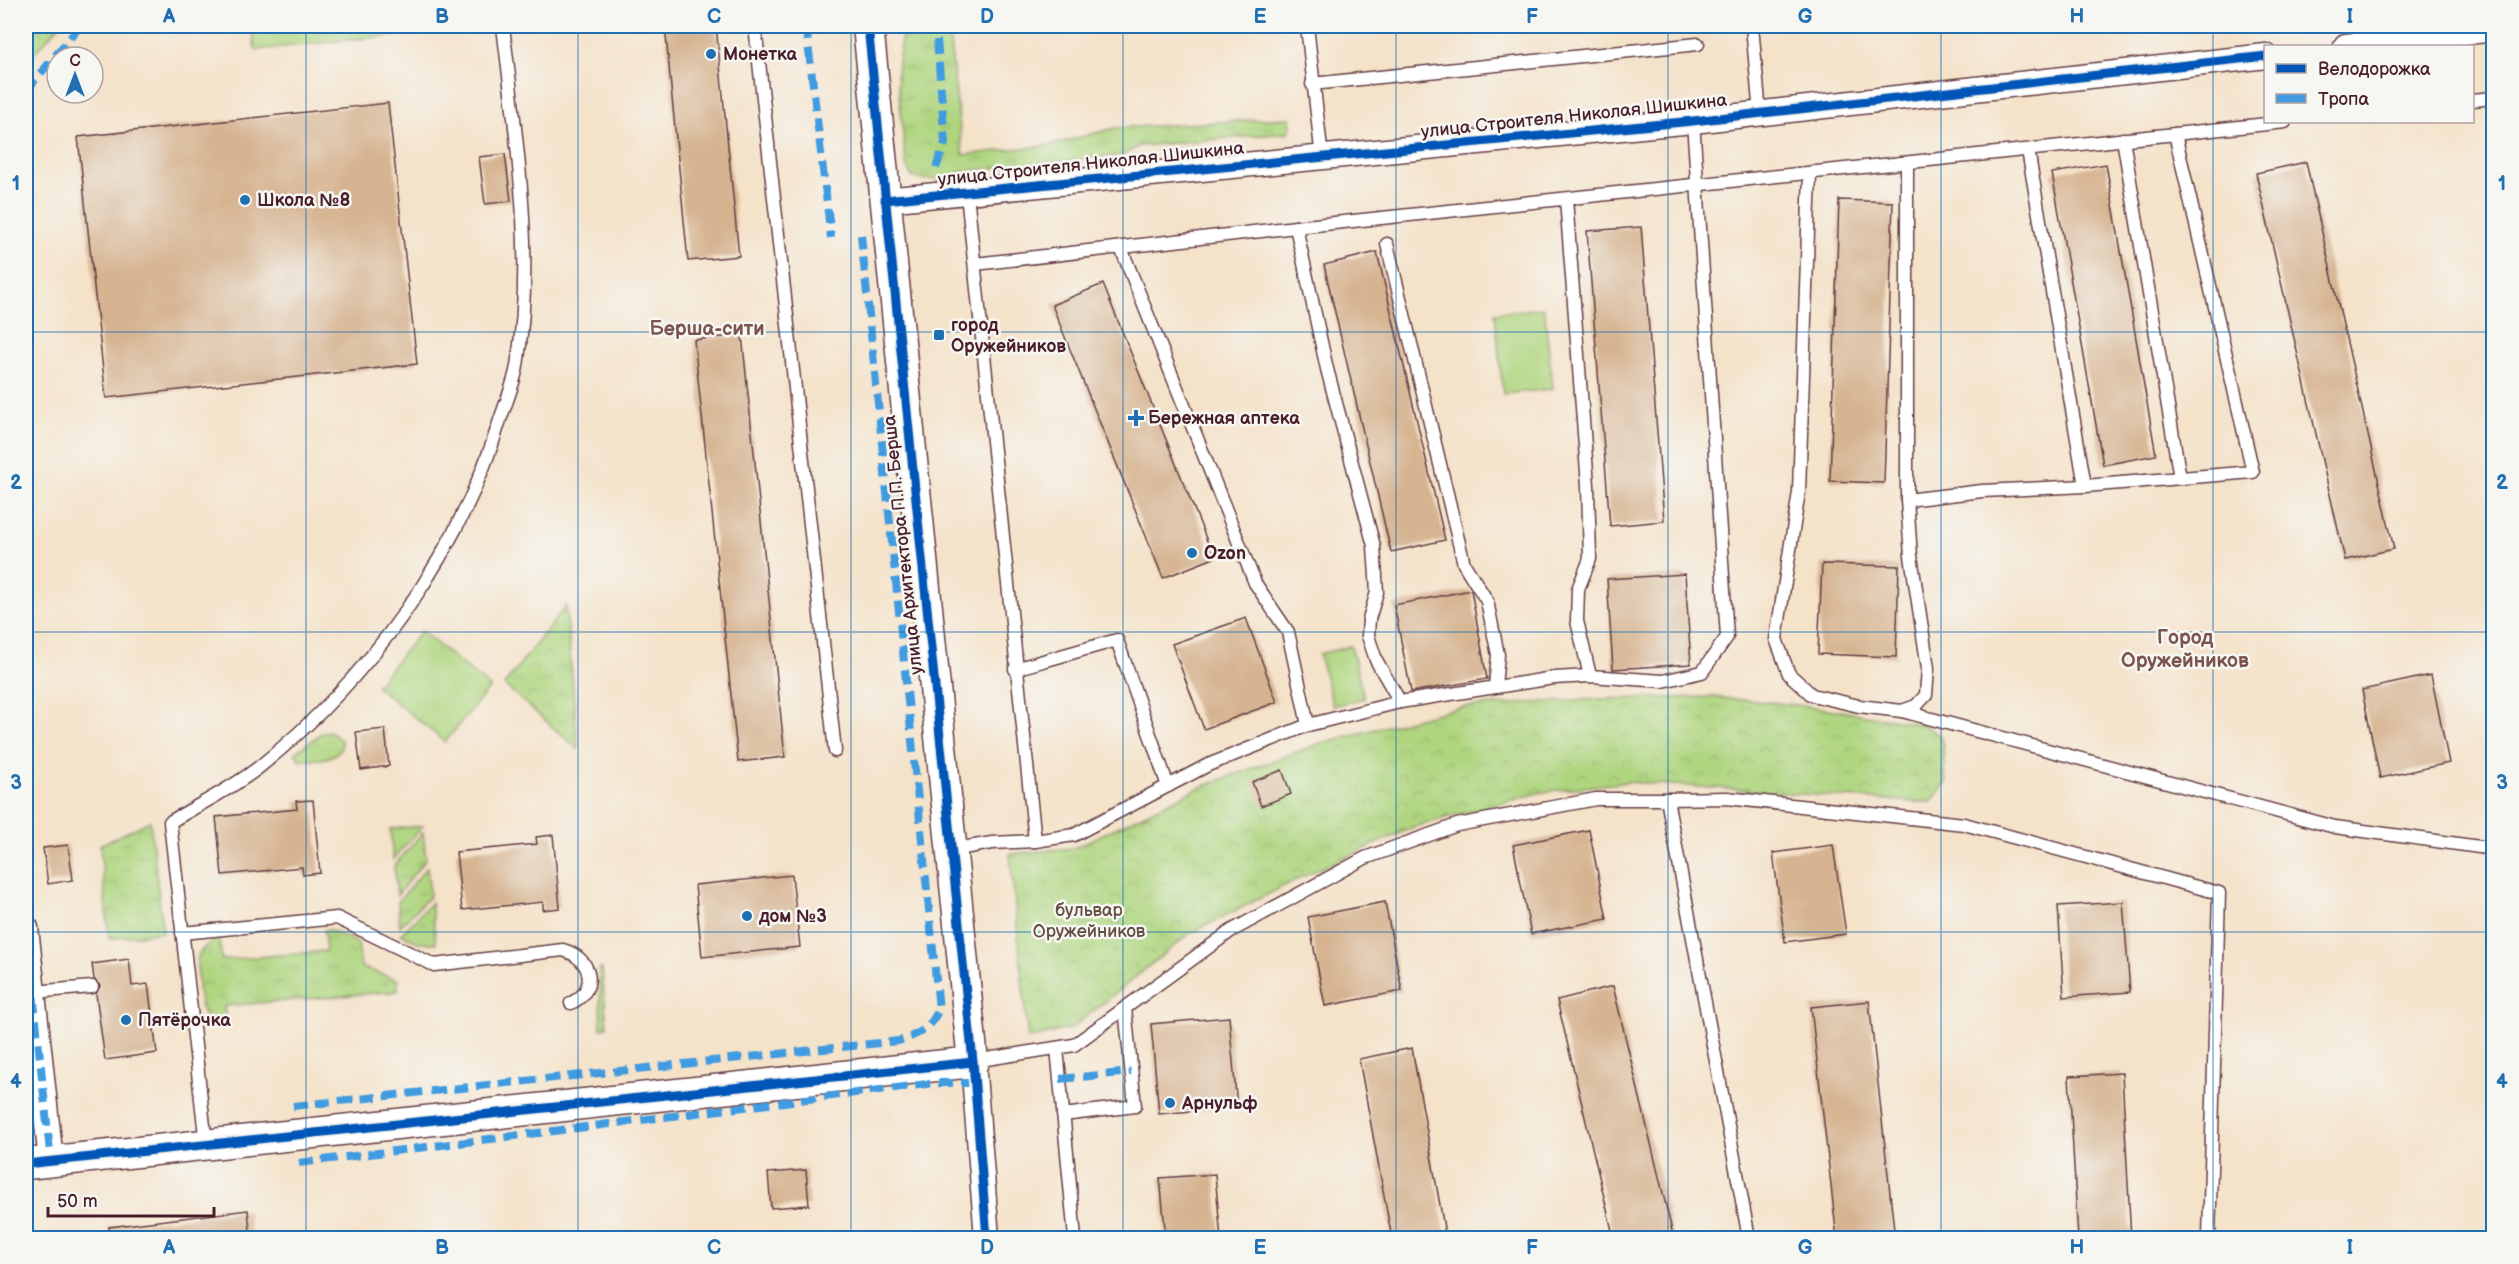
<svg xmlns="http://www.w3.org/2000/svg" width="2519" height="1264" viewBox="0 0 2519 1264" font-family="'Balsamiq Sans',sans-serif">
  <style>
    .grass { fill: url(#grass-tufts); stroke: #7c7a55; stroke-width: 1.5 }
    .park { fill: url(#park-crowns); stroke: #7c7a55; stroke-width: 1.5 }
    .garden { fill: #afd57f; stroke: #7c7a55; stroke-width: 1.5 }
    .building { fill: #d6b491 }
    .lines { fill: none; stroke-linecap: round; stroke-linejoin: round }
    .service-casing { stroke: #643c43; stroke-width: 15 }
    .minor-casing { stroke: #643c43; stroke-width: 27 }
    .tertiary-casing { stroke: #643c43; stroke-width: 33 }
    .service { stroke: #fff; stroke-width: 12 }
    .minor { stroke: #fff; stroke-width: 24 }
    .tertiary { stroke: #fff; stroke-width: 30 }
    .quiet { stroke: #409be1; stroke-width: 8; stroke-dasharray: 15 8; stroke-linecap: butt }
    .cycleway-casing { stroke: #f6f6f2; stroke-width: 13 }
    .cycleway { stroke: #0057b8; stroke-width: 9 }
    .grid { fill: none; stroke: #1f6fb2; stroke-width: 1.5; stroke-opacity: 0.55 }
    .poi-dot { fill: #1f6fb2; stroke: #f6f6f2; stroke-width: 2 }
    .labels { text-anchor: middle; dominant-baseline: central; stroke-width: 5; stroke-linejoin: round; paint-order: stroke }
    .poi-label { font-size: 18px; font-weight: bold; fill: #4a1f2b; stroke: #f6f6f2; text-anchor: start }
    .street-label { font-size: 18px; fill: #4a1f2b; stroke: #f6f6f2 }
    .park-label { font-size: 18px; fill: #634c40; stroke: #f6f6f2 }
    .neighbourhood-label { font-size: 20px; font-weight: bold; fill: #7b534f; stroke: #f6f6f2 }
    .neatline { fill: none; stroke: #1f6fb2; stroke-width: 2 }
    .grid-label { font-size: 20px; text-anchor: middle; font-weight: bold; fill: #1f6fb2 }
  </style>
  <defs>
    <pattern id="grass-tufts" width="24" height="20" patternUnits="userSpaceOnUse" patternTransform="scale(1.5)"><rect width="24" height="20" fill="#afd57f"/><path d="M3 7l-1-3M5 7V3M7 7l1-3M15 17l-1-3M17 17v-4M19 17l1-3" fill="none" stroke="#98b66e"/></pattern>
    <pattern id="park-crowns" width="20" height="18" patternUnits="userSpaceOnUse" patternTransform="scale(1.5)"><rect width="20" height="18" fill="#afd57f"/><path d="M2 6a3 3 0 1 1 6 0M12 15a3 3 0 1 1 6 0" fill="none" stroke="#98b66e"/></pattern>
  </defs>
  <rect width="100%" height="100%" fill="#f6f6f2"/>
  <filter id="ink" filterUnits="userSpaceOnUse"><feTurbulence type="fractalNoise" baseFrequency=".0167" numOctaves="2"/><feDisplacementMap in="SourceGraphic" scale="12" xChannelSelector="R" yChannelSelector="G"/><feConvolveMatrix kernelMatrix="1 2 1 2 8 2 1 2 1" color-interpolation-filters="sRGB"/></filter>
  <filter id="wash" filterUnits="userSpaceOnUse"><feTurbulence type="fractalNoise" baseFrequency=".008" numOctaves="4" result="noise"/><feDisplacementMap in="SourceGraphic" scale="24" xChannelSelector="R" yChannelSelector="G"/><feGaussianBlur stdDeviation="1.35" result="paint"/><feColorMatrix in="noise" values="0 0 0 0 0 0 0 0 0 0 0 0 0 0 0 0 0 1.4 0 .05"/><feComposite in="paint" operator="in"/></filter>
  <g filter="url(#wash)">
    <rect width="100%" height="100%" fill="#f4e2c9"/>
    <!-- grass -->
    <g class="grass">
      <path d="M 903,26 L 948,26 L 963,155 L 1051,145 L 1115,128 L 1290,118 L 1291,127 L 1287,133 L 1139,146 L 1123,155 L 964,171 C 951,179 927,182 912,177 L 906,165 L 897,72 Z"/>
      <path d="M 329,731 L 341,740 L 342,745 C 336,762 316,759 300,760 L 295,753 L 320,734 Z"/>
      <polygon points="423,826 393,859 390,829"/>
      <polygon points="423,832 426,859 397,895 394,866"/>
      <polygon points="427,867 430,896 400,926 398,902"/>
      <polygon points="431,903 436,943 420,943 401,934"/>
      <path d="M 324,930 L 331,930 L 358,943 L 361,967 L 398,980 L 398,991 L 224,1006 L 226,1025 C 194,1029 199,985 197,963 C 198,950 208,943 219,939 L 222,960 L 326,951 Z"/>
      <polygon points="599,969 602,969 607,1027 601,1028"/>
    </g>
    <!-- park -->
    <g class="park">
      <polygon points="26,26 59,26 26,62"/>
      <polygon points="566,606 578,749 504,685"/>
      <polygon points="1713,697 1808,706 1922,724 1942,737 1946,783 1931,802 1916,802 1628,782 1542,792 1416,826 1308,874 1189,934 1072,1028 1028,1039 1010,854 1074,848 1201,787 1321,743 1462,707 1599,699"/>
      <polygon points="150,821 163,932 109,939 100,845"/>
    </g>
    <!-- garden -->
    <g class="garden">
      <polygon points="252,26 407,26 408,34 255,50"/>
      <polygon points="1544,308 1553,389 1503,394 1495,313"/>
      <polygon points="421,631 490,687 445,742 376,686"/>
      <polygon points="1351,646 1364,698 1333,706 1319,654"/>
    </g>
    <g id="blocks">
      <!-- building -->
      <g class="building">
        <polygon points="665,26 716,26 739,256 688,261"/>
        <polygon points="388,103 417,364 106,398 78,137"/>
        <polygon points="505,154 511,201 485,204 479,157"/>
        <polygon points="2306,162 2394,549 2345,560 2256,173"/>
        <polygon points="2106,164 2156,455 2103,465 2052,173"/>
        <polygon points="1839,200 1893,202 1884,483 1830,481"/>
        <polygon points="1641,227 1664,521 1610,526 1587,231"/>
        <polygon points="1377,252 1445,540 1391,552 1324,265"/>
        <polygon points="1103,284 1214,558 1163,578 1052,305"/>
        <polygon points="742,335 785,757 738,762 694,340"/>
        <polygon points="1822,564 1899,566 1896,657 1818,654"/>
        <polygon points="1685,574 1691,664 1613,669 1607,579"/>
        <polygon points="1471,590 1487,679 1411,692 1394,605"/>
        <polygon points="1246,618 1277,702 1204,729 1172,644"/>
        <polygon points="2431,675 2449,763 2380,778 2362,690"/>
        <polygon points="385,729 389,766 361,770 356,732"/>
        <polygon points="1282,770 1291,794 1261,806 1252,782"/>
        <polygon points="313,800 320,873 303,875 302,867 222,875 216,817 297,809 296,801"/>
        <polygon points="1589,830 1607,919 1531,934 1513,845"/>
        <polygon points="553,835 560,908 543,910 543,902 462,910 456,852 537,844 536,837"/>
        <polygon points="68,845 73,880 48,884 43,848"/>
        <polygon points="1833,845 1846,934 1785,942 1773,853"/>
        <polygon points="792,875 800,947 702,957 695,885"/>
        <polygon points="1385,902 1402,991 1325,1006 1308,917"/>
        <polygon points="2123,902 2130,992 2064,997 2058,906"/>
        <polygon points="129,959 132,986 148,984 157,1053 105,1060 96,994 100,986 94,979 92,964"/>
        <polygon points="1613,986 1674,1239 1614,1239 1557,1000"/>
        <polygon points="1869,1001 1895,1239 1837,1239 1811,1007"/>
        <polygon points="1229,1017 1237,1107 1159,1114 1151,1024"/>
        <polygon points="1412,1048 1446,1239 1392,1239 1359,1059"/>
        <polygon points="2122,1073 2131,1239 2078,1239 2069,1076"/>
        <polygon points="806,1170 809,1205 771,1208 768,1173"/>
        <polygon points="1215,1174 1221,1239 1166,1239 1160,1178"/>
        <polygon points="248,1210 251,1239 110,1239 109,1227"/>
      </g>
    </g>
  </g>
  <g filter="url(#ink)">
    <use href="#blocks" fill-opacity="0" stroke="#643c43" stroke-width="1.5"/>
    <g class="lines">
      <!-- service casing -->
      <g class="service-casing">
        <g id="service">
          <polyline points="755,26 835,751"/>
          <polyline points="1307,26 1322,158"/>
          <polyline points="1752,26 1760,114"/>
          <polyline points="1312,84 1698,44"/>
          <polyline points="2472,100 2494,98"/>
          <polyline points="2175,134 2285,122"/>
          <polyline points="2123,139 2180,478"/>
          <polyline points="1810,173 1799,492 1776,639 1789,674 1812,695 1859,706 1902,711 1916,706 1926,695 1928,668 1911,556 1907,500 1907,163"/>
          <polyline points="967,194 1035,841"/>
          <polyline points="1566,199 1588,485 1590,559 1578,589 1577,621 1590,676"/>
          <polyline points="1296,227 1327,369 1374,546 1377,592 1369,619 1368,636 1376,660 1400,702"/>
          <polyline points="1387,244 1464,564 1487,601 1498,655 1495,686"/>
          <polyline points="1121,248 1255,583 1288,632 1308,725"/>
          <polyline points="975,264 1296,227 2175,134 2253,472 2085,486 2028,150"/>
          <polyline points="1907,500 1982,491 2085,486"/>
          <polyline points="1015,669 1117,640 1168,786"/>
          <polyline points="1902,711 2335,827 2494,849"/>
          <polyline points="1667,799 1727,798 1964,824 2219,893 2209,1238"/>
          <polyline points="951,850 992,843 1035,841 1074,835 1208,765 1308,725 1400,702 1554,678 1590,676 1663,681 1702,672 1727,637 1693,121"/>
          <path d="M 182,933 L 337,918 L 434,965 L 563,950 C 592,958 599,990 571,1003"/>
          <polyline points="34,992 92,987"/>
          <polyline points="1057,1048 1075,1238"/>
          <polyline points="974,1061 1074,1045 1231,931 1365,858 1457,825 1596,799 1667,799 1749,1238"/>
          <polyline points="1063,1115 1135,1106 1125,1008"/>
          <path d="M 206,1144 L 170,822 C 198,805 231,789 258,768 C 369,679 458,557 500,420 C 506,402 514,384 517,366 C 535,253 516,138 503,26"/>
        </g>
      </g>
      <!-- minor casing -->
      <g class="minor-casing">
        <g id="minor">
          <polyline points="2346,46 2494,29"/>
          <polyline points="885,200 1693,121 2266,56"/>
          <polyline points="26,928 51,1161"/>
          <polyline points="973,1062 987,1238"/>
        </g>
      </g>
      <!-- tertiary casing -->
      <g class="tertiary-casing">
        <polyline id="tertiary" points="26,1164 973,1062 868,26"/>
      </g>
      <!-- service -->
      <use href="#service" class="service"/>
      <!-- minor -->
      <use href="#minor" class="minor"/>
      <!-- tertiary -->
      <use href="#tertiary" class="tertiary"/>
      <!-- quiet -->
      <g class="quiet">
        <polyline points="806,26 831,238"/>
        <polyline points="26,91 80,26"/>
        <polyline points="936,168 945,143 936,26"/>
        <polyline points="26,928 51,1161"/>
        <polyline points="1060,1079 1131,1072"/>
        <path d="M 293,1106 L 898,1041 C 918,1035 930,1029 939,1009 L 861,235"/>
        <polyline points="299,1163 935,1083 975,1083"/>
      </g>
      <!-- cycleway casing -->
      <g class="cycleway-casing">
        <g id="cycleway">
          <polyline points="868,26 973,1062 987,1238"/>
          <polyline points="885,200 1693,121 2266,56"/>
          <polyline points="26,1164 973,1062"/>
        </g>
      </g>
      <!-- cycleway -->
      <use href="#cycleway" class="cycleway"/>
    </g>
  </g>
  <!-- grid -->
  <path class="grid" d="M 306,26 L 306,1238M 578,26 L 578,1238M 851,26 L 851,1238M 1123,26 L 1123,1238M 1396,26 L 1396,1238M 1668,26 L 1668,1238M 1941,26 L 1941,1238M 2213,26 L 2213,1238M 26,332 L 2494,332M 26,632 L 2494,632M 26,932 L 2494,932"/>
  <!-- markers -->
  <g class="poi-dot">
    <circle cx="711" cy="54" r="6"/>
    <circle cx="245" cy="200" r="6"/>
    <rect x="933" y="329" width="12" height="12" rx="3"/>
    <path d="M1133 409h6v6h6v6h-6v6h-6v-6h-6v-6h6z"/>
    <circle cx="1192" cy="553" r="6"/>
    <circle cx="747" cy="916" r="6"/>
    <circle cx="126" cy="1020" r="6"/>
    <circle cx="1170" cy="1103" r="6"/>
  </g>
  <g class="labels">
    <!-- poi labels -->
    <g class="poi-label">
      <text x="723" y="54">Монетка</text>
      <text x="257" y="200">Школа №8</text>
      <text x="951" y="325">город<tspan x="951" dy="21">Оружейников</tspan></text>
      <text x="1148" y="418">Бережная аптека</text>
      <text x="1204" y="553">Ozon</text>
      <text x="759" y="916">дом №3</text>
      <text x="138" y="1020">Пятёрочка</text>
      <text x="1182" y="1103">Арнульф</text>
    </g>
    <!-- street labels -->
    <g class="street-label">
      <text transform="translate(1574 116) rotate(-6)">улица Строителя Николая Шишкина</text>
      <text transform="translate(1091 164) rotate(-6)">улица Строителя Николая Шишкина</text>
      <text transform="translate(903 545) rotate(-96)">улица Архитектора П.П. Берша</text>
    </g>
    <!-- park labels -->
    <g class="park-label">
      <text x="1089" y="910">бульвар<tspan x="1089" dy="21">Оружейников</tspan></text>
    </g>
    <!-- neighbourhood labels -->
    <g class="neighbourhood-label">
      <text x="707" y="329">Берша-сити</text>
      <text x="2185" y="638">Город<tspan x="2185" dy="23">Оружейников</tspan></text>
    </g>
  </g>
  <!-- margin -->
  <rect width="2519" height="1264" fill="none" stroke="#f6f6f2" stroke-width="66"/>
  <!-- legend -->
  <rect x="2264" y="45" width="210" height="78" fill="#f6f6f2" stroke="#b1a0a2" stroke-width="1.5"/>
  <rect x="2276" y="64" width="30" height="9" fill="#0057b8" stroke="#b1a0a2" stroke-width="1.5"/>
  <text x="2318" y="75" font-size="18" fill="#4a1f2b">Велодорожка</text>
  <rect x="2276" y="94" width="30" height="9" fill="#409be1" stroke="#b1a0a2" stroke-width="1.5"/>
  <text x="2318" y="105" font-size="18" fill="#4a1f2b">Тропа</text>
  <!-- north arrow -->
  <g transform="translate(75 75)"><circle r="28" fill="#f6f6f2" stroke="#b1a0a2" stroke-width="1.5"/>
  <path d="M0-4.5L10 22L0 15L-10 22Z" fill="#1f6fb2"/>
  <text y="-9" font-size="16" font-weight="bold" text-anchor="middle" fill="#4a1f2b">С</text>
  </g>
  <!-- scale -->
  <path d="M48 1207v9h166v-9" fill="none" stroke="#4a1f2b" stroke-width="3"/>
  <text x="57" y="1207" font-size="18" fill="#4a1f2b" stroke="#f6f6f2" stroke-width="4.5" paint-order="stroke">50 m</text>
  <rect x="33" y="33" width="2453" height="1198" class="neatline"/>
  <g class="grid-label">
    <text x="169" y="23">A</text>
    <text x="442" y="23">B</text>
    <text x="714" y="23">C</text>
    <text x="987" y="23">D</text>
    <text x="1260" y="23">E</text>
    <text x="1532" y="23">F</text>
    <text x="1805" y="23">G</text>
    <text x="2077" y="23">H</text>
    <text x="2350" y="23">I</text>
    <text x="16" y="190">1</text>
    <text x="2502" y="190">1</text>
    <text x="16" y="489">2</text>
    <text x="2502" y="489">2</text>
    <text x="16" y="789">3</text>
    <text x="2502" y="789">3</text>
    <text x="16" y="1088">4</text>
    <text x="2502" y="1088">4</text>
    <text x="169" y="1254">A</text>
    <text x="442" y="1254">B</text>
    <text x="714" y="1254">C</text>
    <text x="987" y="1254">D</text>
    <text x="1260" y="1254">E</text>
    <text x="1532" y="1254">F</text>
    <text x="1805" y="1254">G</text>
    <text x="2077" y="1254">H</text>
    <text x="2350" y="1254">I</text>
  </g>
</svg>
